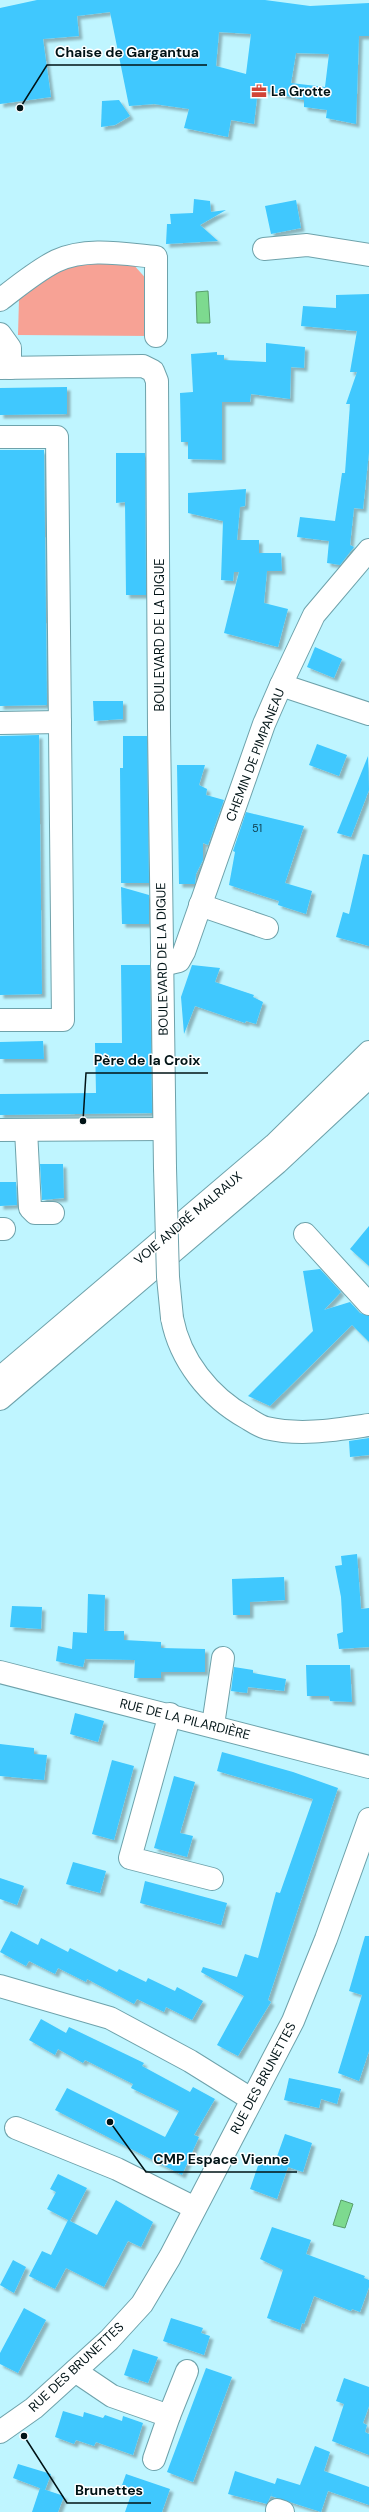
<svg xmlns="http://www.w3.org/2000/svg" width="369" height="2512" viewBox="0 0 369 2512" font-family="'DM Sans',sans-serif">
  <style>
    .green { fill: #f7a295 }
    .water { fill: #7dda8f; stroke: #589e6b }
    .building { fill: #3fc8fe; fill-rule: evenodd; filter: url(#shadow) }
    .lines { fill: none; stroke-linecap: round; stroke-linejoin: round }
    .minor-casing { stroke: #6ea2ab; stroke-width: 24 }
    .major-casing { stroke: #6ea2ab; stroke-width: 24 }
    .minor { stroke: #fff; stroke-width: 22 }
    .major { stroke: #fff; stroke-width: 22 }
    .minor-bridge-casing { stroke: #6ea2ab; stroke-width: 24; stroke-linecap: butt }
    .minor-bridge { stroke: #fff; stroke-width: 22 }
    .labels { text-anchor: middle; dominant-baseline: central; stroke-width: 3; stroke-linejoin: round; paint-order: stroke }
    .number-label { font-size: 11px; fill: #104050 }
    .poi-label { font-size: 13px; font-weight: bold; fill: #011316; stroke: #fff; text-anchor: start }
    .street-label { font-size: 13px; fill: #011316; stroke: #fff }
    .leader { fill: none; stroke: #011316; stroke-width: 1.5 }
    .callout-dot { fill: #011316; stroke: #fff; stroke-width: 1.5 }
    .callout-label { font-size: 14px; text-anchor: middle; font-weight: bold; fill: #011316; stroke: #fff; stroke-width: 3; stroke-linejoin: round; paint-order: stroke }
  </style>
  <defs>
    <filter id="shadow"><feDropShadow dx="3.5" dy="3.5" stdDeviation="1" flood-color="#0004"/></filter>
  </defs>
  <rect width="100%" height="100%" fill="#bff5ff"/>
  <!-- green -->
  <polygon class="green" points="79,261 132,263 150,283 150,336 18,335 19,299 58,267"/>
  <!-- water -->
  <g class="water">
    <polygon points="208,291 210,323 197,323 196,292"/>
    <polygon points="341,2200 353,2204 345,2228 333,2225"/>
  </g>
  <!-- building -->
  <g class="building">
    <path d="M 37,0 L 265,0 L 310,6 L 369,3 L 369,36 L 359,36 L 356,124 L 326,118 L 327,110 L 304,107 L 304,100 L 258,89 L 254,124 L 231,120 L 228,137 L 184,128 L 189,109 L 154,104 L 129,106 L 110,12 L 77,16 L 79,36 L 43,39 L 51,97 L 0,104 L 0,8 ZM 219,32 L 251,34 L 246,74 L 216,66 ZM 296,53 L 329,54 L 325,87 L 291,83 Z"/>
    <polygon points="119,100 130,116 115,125 101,127 102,101"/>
    <polygon points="194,199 210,201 211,212 226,210 200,225 218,241 166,244 167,224 171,224 170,214 193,213"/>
    <polygon points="296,200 301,228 271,234 265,206"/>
    <polygon points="369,294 369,452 363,509 354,508 350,545 354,547 340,565 327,563 329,541 297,537 300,517 335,521 342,473 345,473 350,404 346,404 357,372 350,372 357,331 301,326 303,306 336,308 336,295"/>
    <polygon points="266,343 305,347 304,368 291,367 290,399 251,394 250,402 222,402 222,460 188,459 188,442 181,442 180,393 193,392 191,354 217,352 217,355 224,355 224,360 266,362"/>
    <polygon points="67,387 67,414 0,415 0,388"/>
    <polygon points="0,450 44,450 47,705 0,706"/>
    <polygon points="116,453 145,453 146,595 126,595 125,502 116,503"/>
    <polygon points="246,489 245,506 240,507 237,540 259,540 259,553 281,553 282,571 267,571 264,603 288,609 278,647 224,633 239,572 234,572 233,581 221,580 223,521 188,513 188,493"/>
    <polygon points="315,647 342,659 334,678 307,667"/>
    <polygon points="93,701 123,701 123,719 94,721"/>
    <polygon points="39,735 42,994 0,995 0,736"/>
    <polygon points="123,736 147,736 149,883 121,883 120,768 123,768"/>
    <polygon points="317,744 347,755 339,776 309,765"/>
    <polygon points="368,756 369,790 351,837 337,833"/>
    <polygon points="177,765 205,765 199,785 207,789 206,795 224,800 208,845 203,843 203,860 196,874 195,884 179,884"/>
    <polygon points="246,812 304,826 285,883 312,891 306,914 278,905 279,901 229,885 235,852 233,851"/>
    <polygon points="363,854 369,855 369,946 336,937 343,912 349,914"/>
    <polygon points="121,887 149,895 149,924 122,924"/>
    <polygon points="121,965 150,965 152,1113 0,1115 0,1094 96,1093 95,1043 122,1043"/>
    <polygon points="192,965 220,968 215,982 254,995 253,997 263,1002 256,1024 246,1021 245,1023 195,1006 184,1034 181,997"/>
    <polygon points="43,1041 44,1059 0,1059 0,1042"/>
    <polygon points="40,1164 63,1164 64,1198 42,1200"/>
    <polygon points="0,1182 16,1182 17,1205 0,1206"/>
    <polygon points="369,1226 369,1266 350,1249"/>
    <polygon points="320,1269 341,1292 324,1310 350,1302 360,1313 369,1316 369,1342 352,1325 270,1406 248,1396 313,1331 303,1271"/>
    <polygon points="369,1438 369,1455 350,1457 349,1441"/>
    <polygon points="357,1554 361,1609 369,1608 369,1647 339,1649 337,1634 343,1632 341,1597 335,1566 342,1565 341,1556"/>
    <polygon points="284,1577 285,1600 250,1602 250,1615 233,1615 232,1579"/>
    <polygon points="88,1594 105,1595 104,1631 124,1631 124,1640 161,1642 161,1648 205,1649 205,1672 161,1672 161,1678 134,1678 135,1660 85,1659 83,1667 56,1661 58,1646 72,1649 73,1632 87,1633"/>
    <polygon points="12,1606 42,1607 41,1629 10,1627"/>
    <polygon points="306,1665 350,1665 352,1702 330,1701 329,1696 307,1696"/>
    <polygon points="234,1667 253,1670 253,1673 286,1679 284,1691 248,1687 247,1693 231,1691"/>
    <polygon points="75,1713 104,1721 98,1742 70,1734"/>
    <polygon points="0,1744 34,1748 34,1754 47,1755 44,1780 0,1776"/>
    <polygon points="222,1752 293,1772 338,1788 268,2000 271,2002 238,2056 217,2045 244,1996 201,1972 203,1967 237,1977 245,1954 258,1958 276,1892 280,1893 313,1799 217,1771"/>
    <polygon points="112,1760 134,1766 114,1840 92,1834"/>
    <polygon points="174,1776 195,1782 180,1833 193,1836 187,1857 154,1848"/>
    <polygon points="73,1862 106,1871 100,1893 66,1884"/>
    <polygon points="0,1878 24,1886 17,1905 0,1899"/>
    <polygon points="145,1881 227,1903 221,1925 140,1903"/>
    <polygon points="11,1931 38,1945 41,1938 68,1952 70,1948 117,1972 119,1969 146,1982 148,1978 175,1991 177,1987 203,2001 192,2020 166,2007 164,2012 137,1999 134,2004 87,1979 86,1982 58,1968 55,1974 29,1961 26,1966 0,1952"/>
    <polygon points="365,1936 369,1936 369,2051 359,2081 338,2073 362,1995 349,1991"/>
    <polygon points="41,2019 66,2033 69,2027 144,2063 142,2066 190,2092 193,2087 215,2099 194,2135 199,2137 182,2175 55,2110 67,2088 165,2137 179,2111 131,2088 133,2084 85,2060 83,2063 58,2049 55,2055 29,2040"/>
    <polygon points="289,2078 341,2089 337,2104 321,2099 319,2108 284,2100"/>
    <polygon points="285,2134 312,2143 303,2172 288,2167 277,2199 250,2189 261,2157 275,2162"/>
    <polygon points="58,2174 87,2188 70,2221 97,2235 116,2200 153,2222 141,2247 128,2241 104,2287 66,2268 55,2289 29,2276 42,2251 51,2255 68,2220 47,2209 56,2192 50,2189"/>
    <polygon points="272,2227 311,2240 306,2254 365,2276 364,2278 369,2280 369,2287 360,2312 352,2309 351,2311 314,2296 304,2324 302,2323 300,2330 267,2318 283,2270 260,2259"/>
    <polygon points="13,2260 26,2267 14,2293 0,2285"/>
    <polygon points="24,2308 46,2320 18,2373 0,2364 0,2353"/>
    <polygon points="171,2318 203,2328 201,2333 210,2336 204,2355 163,2341"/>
    <polygon points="133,2349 158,2357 148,2383 124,2375"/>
    <polygon points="206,2368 232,2377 193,2482 167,2472"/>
    <polygon points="344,2378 369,2387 369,2406 363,2423 367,2425 365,2432 369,2434 369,2455 332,2441 344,2404 336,2401"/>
    <polygon points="63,2411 83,2417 84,2412 103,2418 105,2415 122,2421 123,2416 143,2423 133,2455 96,2442 94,2446 76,2440 74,2444 55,2437"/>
    <polygon points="315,2446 330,2452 324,2471 369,2487 369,2505 328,2491 321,2512 271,2496 273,2491 267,2504 228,2494 235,2471 275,2484 277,2478 300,2485"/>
    <polygon points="18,2464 51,2474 45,2490 13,2478"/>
    <polygon points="126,2474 170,2489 162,2512 125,2512 132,2492 121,2488"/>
    <polygon points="40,2488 64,2496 58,2512 32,2512"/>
  </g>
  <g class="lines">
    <!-- minor casing -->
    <g class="minor-casing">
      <g id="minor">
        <polyline points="264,249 307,245 369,255"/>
        <path d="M 0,300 C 17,287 36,271 56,261 C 87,247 123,254 156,257 L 156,336"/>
        <polyline points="0,334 10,348 10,368"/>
        <polyline points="0,368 143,366 153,371 157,381 159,727 165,1168"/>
        <polyline points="0,437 57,437 63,1020 0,1020"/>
        <polyline points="281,685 369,714"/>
        <polyline points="0,723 60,722"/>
        <polyline points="200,905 267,928"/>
        <polyline points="162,965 179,961 184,952 264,724 281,685 314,615 369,550"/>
        <polyline points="0,1130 164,1129"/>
        <polyline points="26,1130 30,1208 35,1213 53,1213"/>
        <polyline points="0,1229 4,1229"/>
        <polyline points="305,1234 369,1304"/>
        <path d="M 172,1318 C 180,1360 209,1397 247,1418 C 252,1421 259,1426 266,1428 C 300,1436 335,1430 369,1425"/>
        <polyline points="0,1672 369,1767"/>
        <polyline points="170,1714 130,1858 212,1879"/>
        <polyline points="213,1725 223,1658"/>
        <polyline points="0,1986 110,2018 190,2061 251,2099"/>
        <polyline points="16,2128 117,2169 195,2208"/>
        <polyline points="75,2371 112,2396 169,2416 187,2371"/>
        <polyline points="0,2432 34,2408 109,2340 142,2304 170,2257 293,2021 326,1939 369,1819"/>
        <polyline points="154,2459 169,2416"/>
        <polyline points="277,2510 283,2512"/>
      </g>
    </g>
    <!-- major casing -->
    <g class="major-casing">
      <g id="major">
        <polyline points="0,1378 274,1145 369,1052"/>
        <polyline points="0,1399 277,1163 369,1077"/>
      </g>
    </g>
    <!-- minor -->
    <use href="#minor" class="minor"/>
    <!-- major -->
    <use href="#major" class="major"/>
    <!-- minor-bridge casing -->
    <g class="minor-bridge-casing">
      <polyline id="minor-bridge" points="165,1168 168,1277 172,1318"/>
    </g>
    <!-- minor-bridge -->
    <use href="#minor-bridge" class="minor-bridge"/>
  </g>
  <!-- icons -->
  <defs>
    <g id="office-bare" transform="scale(1.2)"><path d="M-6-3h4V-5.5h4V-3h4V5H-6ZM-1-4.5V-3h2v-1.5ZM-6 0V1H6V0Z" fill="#d14437" stroke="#fff" stroke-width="2.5" paint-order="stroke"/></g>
  </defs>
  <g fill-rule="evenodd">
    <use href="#office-bare" x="259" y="91"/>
  </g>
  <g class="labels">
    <!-- number labels -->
    <g class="number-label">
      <text x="257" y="828">51</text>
    </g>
    <!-- poi labels -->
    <g class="poi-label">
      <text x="271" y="91">La Grotte</text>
    </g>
    <!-- street labels -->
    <g class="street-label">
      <text transform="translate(159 635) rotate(-90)">BOULEVARD DE LA DIGUE</text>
      <text transform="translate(255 755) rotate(-69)">CHEMIN DE PIMPANEAU</text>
      <text transform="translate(162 959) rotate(-91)">BOULEVARD DE LA DIGUE</text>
      <text transform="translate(188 1218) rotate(-40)">VOIE ANDRÉ MALRAUX</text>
      <text transform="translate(185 1719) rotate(14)">RUE DE LA PILARDIÈRE</text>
      <text transform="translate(263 2078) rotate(-62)">RUE DES BRUNETTES</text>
      <text transform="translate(76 2367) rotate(-43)">RUE DES BRUNETTES</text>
    </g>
  </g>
  <!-- callouts -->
  <path class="leader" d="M20 108L47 65H207M83 1121L86 1073H208M110 2122L146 2172H297M24 2436L67 2503H151"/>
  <g class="callout-dot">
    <circle cx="20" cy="108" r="4"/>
    <circle cx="83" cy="1121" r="4"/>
    <circle cx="110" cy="2122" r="4"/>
    <circle cx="24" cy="2436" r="4"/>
  </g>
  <g class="callout-label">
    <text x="127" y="57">Chaise de Gargantua</text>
    <text x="147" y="1065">Père de la Croix</text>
    <text x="221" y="2164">CMP Espace Vienne</text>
    <text x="109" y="2495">Brunettes</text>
  </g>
</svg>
